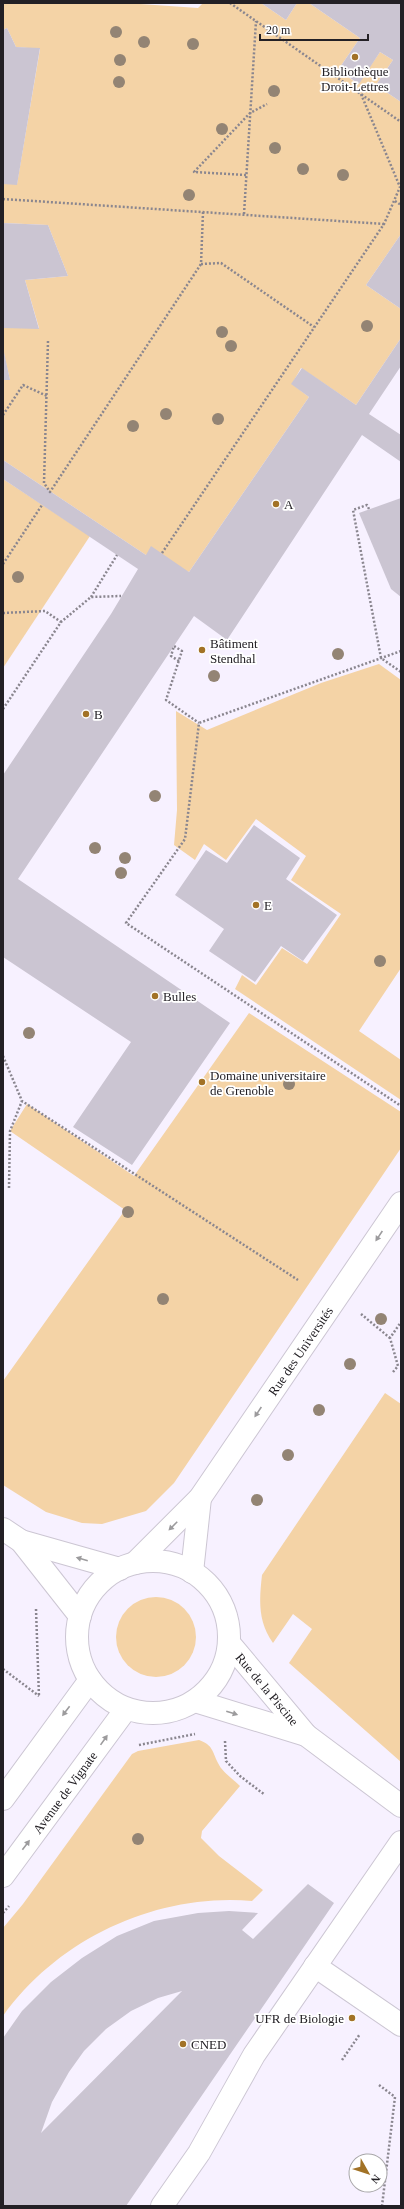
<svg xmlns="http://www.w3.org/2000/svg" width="404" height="2209" viewBox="0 0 404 2209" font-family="Georgia,serif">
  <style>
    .green { fill: #f4d3a6 }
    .building { fill: #cbc5d2; fill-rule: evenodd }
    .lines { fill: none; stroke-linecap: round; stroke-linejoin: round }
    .minor-casing { stroke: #ccc6d3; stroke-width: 24 }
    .path { stroke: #8a868f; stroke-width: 2.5; stroke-dasharray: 2 2; stroke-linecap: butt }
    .minor { stroke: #fff; stroke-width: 22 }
    .tree { fill: #938474 }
    .oneway { fill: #9c9b9d }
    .poi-dot { fill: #a27226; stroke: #fff; stroke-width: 1.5 }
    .labels { text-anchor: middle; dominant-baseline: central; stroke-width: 3.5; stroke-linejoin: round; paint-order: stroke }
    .poi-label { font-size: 13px; fill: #232025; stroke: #fff; text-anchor: start }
    .street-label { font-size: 13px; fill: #232025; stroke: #fff }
  </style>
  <rect width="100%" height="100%" fill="#f7f1ff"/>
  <!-- green -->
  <g class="green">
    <polygon points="3,3 126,3 198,8 203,3 261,3 286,20 297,3 309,3 360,38 338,70 358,84 380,52 393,60 376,85 401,102 401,234 366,285 401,309 401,338 356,405 301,368 292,384 309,397 189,572 146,555 3,460 3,380 10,380 3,350 3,328 39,328 25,280 68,276 48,225 3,223 3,184 17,184 40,49 16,47 7,28 3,30"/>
    <polygon points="3,479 90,536 3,668"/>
    <polygon points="379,664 401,680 401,968 359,1031 401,1060 401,1100 235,989 242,975 256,985 282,948 307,964 341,914 291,880 306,856 256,819 226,860 204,844 195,860 174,845 177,810 176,711 207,730 321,683"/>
    <polygon points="249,1013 401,1112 401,1148 174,1483 146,1511 102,1524 82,1523 46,1512 3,1485 3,1381 125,1210 10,1131 27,1104 134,1176"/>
    <path d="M 385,1393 L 401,1404 L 401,1762 L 289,1663 L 312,1629 L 293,1614 L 273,1643 C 258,1622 259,1601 262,1575 Z"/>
    <circle cx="156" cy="1637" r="40"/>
    <path d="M 199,1740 C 213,1745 212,1751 218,1763 C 222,1772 233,1779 240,1786 L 202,1831 L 201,1838 L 219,1856 L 263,1890 L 252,1901 C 157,1893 59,1938 3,2016 L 3,1928 L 23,1904 L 132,1754 L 138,1751 Z"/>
  </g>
  <!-- building -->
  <g class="building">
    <polygon points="261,3 297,3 286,20"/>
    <polygon points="309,3 401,3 401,102 376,85 393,60 380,52 359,84 338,70 360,38"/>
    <polygon points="7,28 16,47 40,48 17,185 3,184 3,30"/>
    <polygon points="3,223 48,225 68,276 25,280 39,329 3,328"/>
    <polygon points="401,234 401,309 366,285"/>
    <polygon points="401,338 401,366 369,414 401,435 401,462 362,435 227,640 194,616 18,879 230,1023 132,1165 73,1127 131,1042 3,957 3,775 111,614 138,569 3,479 3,460 146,555 151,546 189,572 309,397 291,384 302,368 356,405"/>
    <polygon points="4,352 10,380 3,380"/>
    <polygon points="401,498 401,597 391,589 359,513"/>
    <polygon points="254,825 300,858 286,879 337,915 303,961 281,946 255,982 209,951 224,929 175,895 206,850 227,863"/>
    <path d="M 308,1884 L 334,1903 L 126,2206 L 3,2206 L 3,2038 L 22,2011 L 51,1982 L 82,1958 L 117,1936 L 154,1921 L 198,1913 L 229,1911 L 258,1913 L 242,1930 L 253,1939 ZM 182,1991 L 41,2133 L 52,2102 L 69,2072 L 84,2051 L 106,2029 L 131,2011 L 158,1998 Z"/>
  </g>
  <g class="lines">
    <!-- minor casing -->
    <g class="minor-casing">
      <g id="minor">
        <polyline points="3,1529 21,1541 120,1569"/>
        <polyline points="21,1541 80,1616"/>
        <circle cx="153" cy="1637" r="76"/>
        <path id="s1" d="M 135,1563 L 200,1498 L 401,1203"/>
        <polyline points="192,1572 200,1498"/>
        <path id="s2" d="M 229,1643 L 306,1735 L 401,1806"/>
        <polyline points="195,1701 306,1735"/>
        <polyline points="3,1799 90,1680"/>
        <path id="s3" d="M 3,1876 L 126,1709"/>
        <polyline points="315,1966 401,2025"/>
        <polyline points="162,2206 199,2153 254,2055 401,1842"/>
      </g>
    </g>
    <!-- path -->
    <g class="path">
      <polyline points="230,3 401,122"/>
      <polyline points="246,175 194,172 250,113 267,104"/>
      <polyline points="3,199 384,224"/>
      <polyline points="395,201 401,205"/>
      <polyline points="203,212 201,264 221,263 314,327"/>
      <polyline points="244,214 256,21"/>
      <polyline points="48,341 44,483 50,492 201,264"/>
      <polyline points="3,415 23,385 47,396"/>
      <polyline points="369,509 367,505 353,510 381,658 401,672"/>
      <polyline points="162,553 384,224 400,187 361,94"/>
      <polyline points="3,564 42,505"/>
      <polyline points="91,597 117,555"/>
      <polyline points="3,613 45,611 61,622"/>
      <polyline points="401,651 199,723 185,839 126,923 401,1106"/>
      <polyline points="179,661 171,656 174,646 182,651 166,700 199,723"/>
      <polyline points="3,709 61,622 91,597 121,596"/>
      <polyline points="3,1056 22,1101 298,1280"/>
      <polyline points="9,1188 10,1131 22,1101"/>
      <polyline points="361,1314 390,1338"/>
      <polyline points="393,1372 398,1366 390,1338 401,1322"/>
      <polyline points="36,1609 39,1697"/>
      <polyline points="3,1669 39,1696"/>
      <polyline points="225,1741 226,1761 240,1776 265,1795"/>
      <polyline points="139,1745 195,1734"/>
      <polyline points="3,1913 9,1906"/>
      <polyline points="342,2060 360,2034"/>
      <polyline points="379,2085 395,2097 382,2206"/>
    </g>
    <!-- minor -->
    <use href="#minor" class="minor"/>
  </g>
  <!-- trees -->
  <g class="tree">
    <circle cx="116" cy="32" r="6"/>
    <circle cx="144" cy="42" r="6"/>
    <circle cx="193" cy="44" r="6"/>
    <circle cx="120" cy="60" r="6"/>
    <circle cx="119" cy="82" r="6"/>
    <circle cx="274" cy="91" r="6"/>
    <circle cx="222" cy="129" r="6"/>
    <circle cx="275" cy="148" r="6"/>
    <circle cx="303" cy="169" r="6"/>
    <circle cx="343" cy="175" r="6"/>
    <circle cx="189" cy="195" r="6"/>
    <circle cx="367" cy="326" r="6"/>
    <circle cx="222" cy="332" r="6"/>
    <circle cx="231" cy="346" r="6"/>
    <circle cx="166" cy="414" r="6"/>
    <circle cx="218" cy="419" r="6"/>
    <circle cx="133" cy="426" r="6"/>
    <circle cx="18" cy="577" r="6"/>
    <circle cx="338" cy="654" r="6"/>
    <circle cx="214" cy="676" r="6"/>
    <circle cx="155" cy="796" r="6"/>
    <circle cx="95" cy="848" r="6"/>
    <circle cx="125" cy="858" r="6"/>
    <circle cx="121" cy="873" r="6"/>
    <circle cx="380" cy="961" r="6"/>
    <circle cx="29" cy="1033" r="6"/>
    <circle cx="289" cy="1084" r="6"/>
    <circle cx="128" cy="1212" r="6"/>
    <circle cx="163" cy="1299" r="6"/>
    <circle cx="381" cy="1319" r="6"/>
    <circle cx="350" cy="1364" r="6"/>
    <circle cx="319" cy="1410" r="6"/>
    <circle cx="288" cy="1455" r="6"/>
    <circle cx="257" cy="1500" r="6"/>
    <circle cx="138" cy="1839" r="6"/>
  </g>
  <!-- one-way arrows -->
  <defs><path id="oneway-solid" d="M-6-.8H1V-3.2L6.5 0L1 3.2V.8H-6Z"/></defs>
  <g class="oneway">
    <use href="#oneway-solid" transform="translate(379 1236) rotate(124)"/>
    <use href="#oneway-solid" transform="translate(258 1412) rotate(124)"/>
    <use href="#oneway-solid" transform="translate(173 1526) rotate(135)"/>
    <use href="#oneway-solid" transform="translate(82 1559) rotate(-164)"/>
    <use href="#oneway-solid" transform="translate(66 1711) rotate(127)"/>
    <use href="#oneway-solid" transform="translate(232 1713) rotate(17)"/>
    <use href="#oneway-solid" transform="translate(104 1740) rotate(-55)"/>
    <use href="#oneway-solid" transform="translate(26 1845) rotate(-53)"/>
  </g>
  <!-- markers -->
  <g class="poi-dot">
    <circle cx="355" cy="57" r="4"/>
    <circle cx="276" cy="504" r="4"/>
    <circle cx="202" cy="650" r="4"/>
    <circle cx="86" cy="714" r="4"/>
    <circle cx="256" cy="905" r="4"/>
    <circle cx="155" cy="996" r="4"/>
    <circle cx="202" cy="1082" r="4"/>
    <circle cx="352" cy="2018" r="4"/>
    <circle cx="183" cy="2044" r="4"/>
  </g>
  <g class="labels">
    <!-- poi labels -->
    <g class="poi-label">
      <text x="355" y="71" text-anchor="middle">Bibliothèque<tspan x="355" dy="15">Droit-Lettres</tspan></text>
      <text x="284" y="504">A</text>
      <text x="210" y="643">Bâtiment<tspan x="210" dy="15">Stendhal</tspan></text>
      <text x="94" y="714">B</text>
      <text x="264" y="905">E</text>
      <text x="163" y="996">Bulles</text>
      <text x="210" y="1075">Domaine universitaire<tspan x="210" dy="15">de Grenoble</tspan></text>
      <text x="344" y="2018" text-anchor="end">UFR de Biologie</text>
      <text x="191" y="2044">CNED</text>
    </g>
    <!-- street labels -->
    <g class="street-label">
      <text stroke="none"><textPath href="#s1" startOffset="270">Rue des Universités</textPath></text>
      <text stroke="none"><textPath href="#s2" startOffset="60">Rue de la Piscine</textPath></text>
      <text stroke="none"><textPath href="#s3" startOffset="104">Avenue de Vignate</textPath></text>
    </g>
  </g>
  <!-- border -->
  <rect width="404" height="2209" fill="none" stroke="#232025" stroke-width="8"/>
  <!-- north arrow -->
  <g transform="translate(368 2173) rotate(129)"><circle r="19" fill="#ffffff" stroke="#a7a6a8"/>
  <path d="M0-3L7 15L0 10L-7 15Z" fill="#a27226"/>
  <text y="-6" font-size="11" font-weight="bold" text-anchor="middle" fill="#232025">N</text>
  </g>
  <!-- scale -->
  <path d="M260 34v6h108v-6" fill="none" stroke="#232025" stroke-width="2"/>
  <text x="266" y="34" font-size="12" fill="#232025" stroke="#ffffff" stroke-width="3" paint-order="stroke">20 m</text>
</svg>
